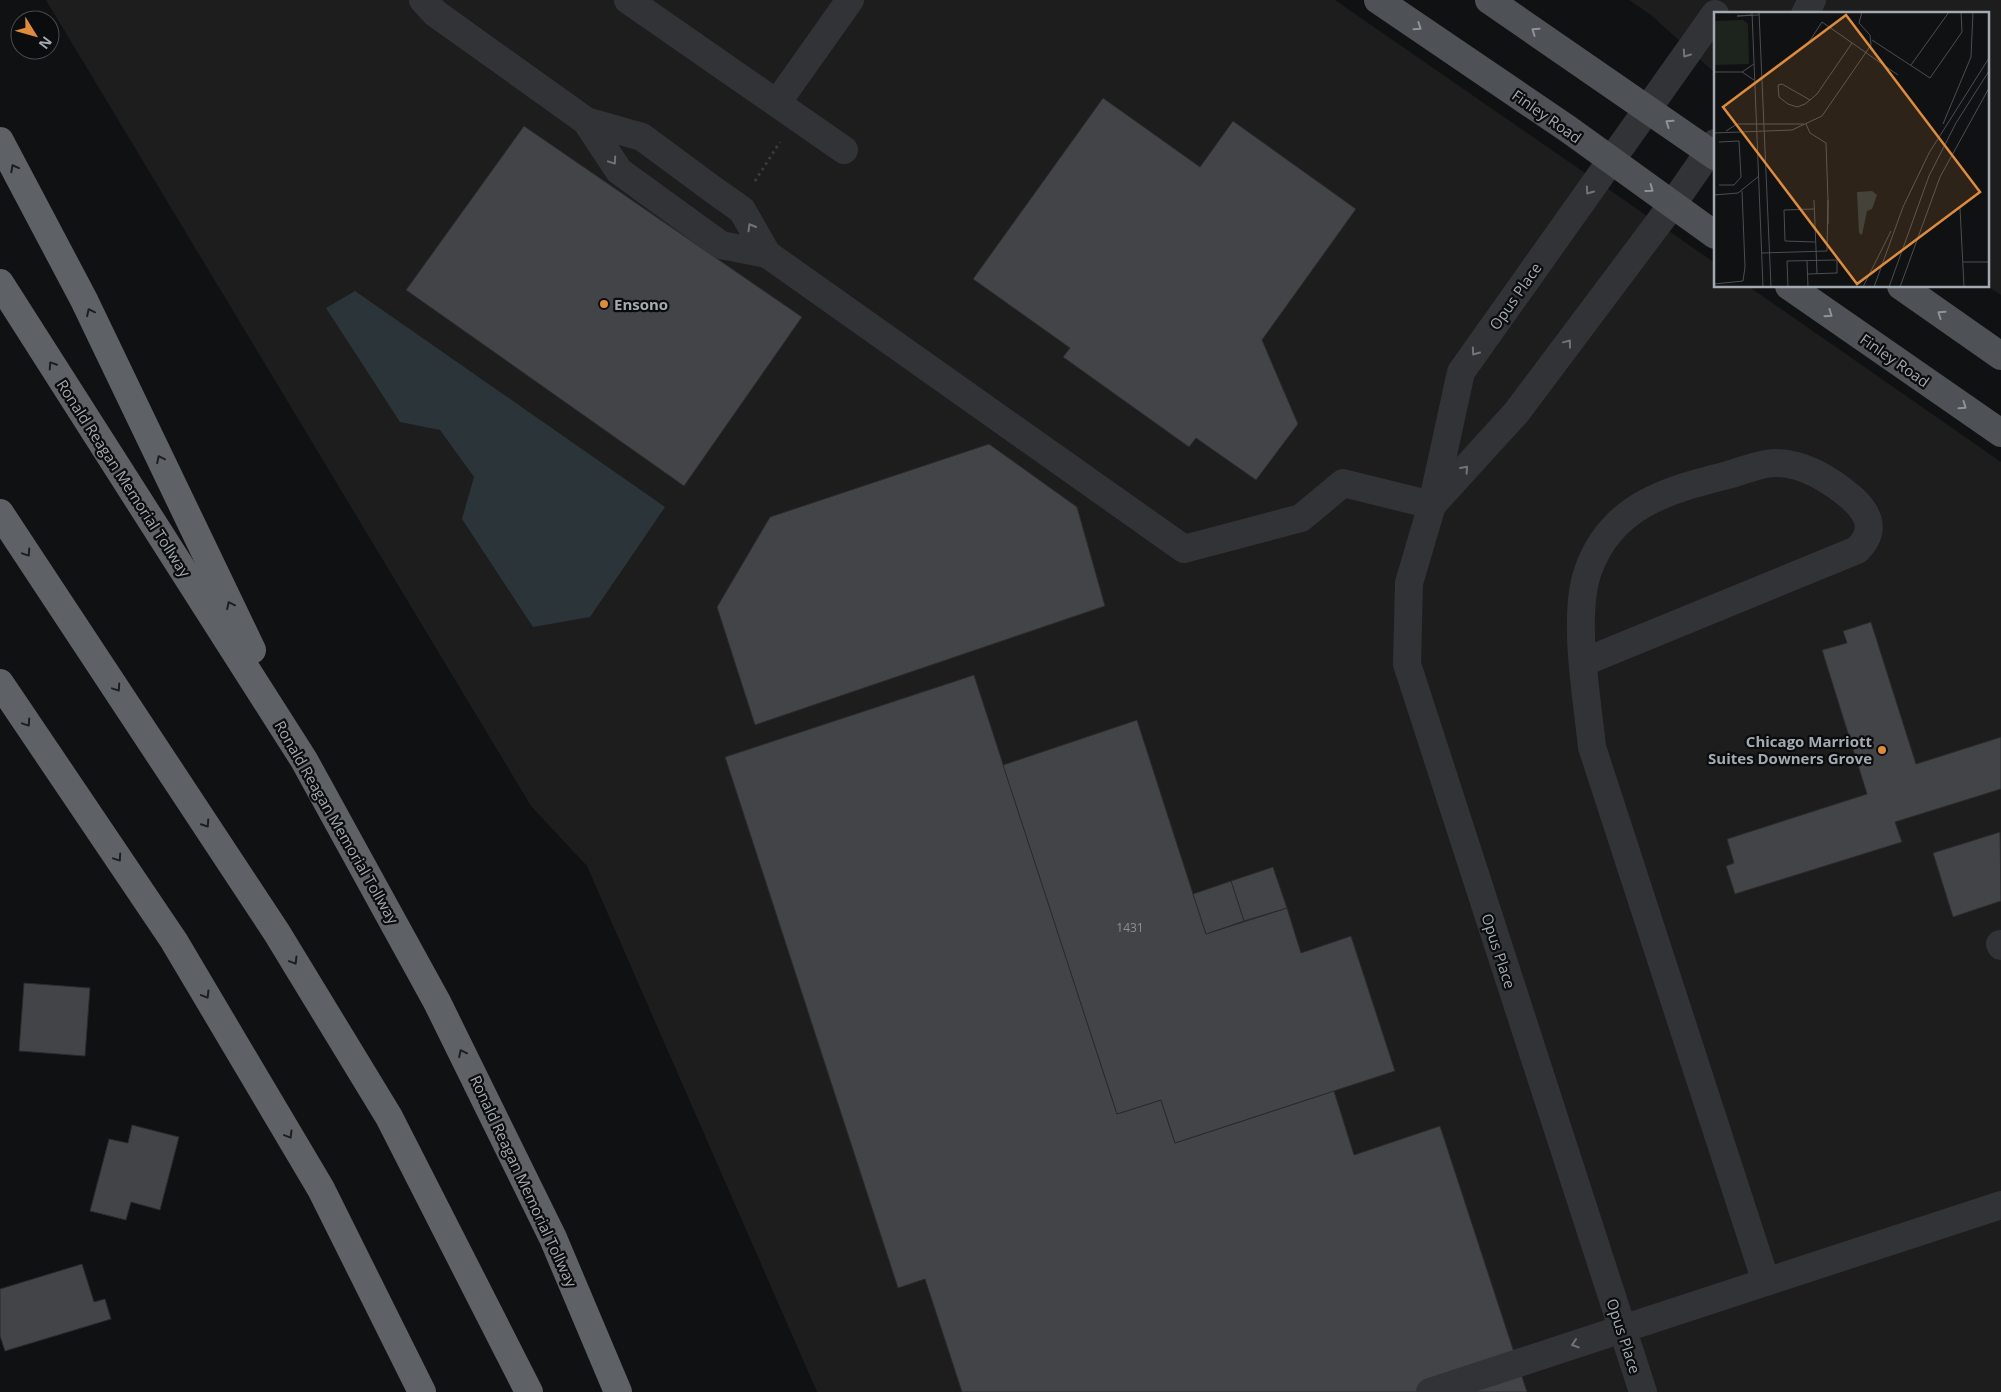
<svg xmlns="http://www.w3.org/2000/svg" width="2001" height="1392" viewBox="0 0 2001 1392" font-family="'Open Sans',sans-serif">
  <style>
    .built { fill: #1d1d1e }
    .water { fill: #2b3539 }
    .building { fill: #424447; stroke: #2b2b2d }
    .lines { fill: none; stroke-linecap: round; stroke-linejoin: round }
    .path { stroke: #383a3d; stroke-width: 3; stroke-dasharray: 2.5 4; stroke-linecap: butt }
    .minor { stroke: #323336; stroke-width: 28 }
    .major { stroke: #4e5155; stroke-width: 28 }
    .highway { stroke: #5e6267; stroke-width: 28 }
    .oneway { stroke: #8e949a }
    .oneway2 { stroke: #70747a }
    .oneway3 { stroke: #1c1d1f }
    .poi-dot { fill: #de8b3c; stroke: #0b0c0d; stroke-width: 2 }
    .labels { text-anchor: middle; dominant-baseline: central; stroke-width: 4.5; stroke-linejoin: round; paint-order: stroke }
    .number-label { font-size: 12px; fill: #8b9096 }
    .street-label { font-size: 15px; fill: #a3aab1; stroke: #0b0c0d }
    .poi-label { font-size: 15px; font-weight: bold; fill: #a3aab1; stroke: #0b0c0d; text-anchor: start }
    .inset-road { fill: none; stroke: #4b4e52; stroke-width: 1 }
    .view { fill: #de8b3c; fill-opacity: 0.15; stroke: #de8b3c; stroke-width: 2.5 }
    .inset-edge { fill: none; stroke: #a3aab1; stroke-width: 2.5 }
  </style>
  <rect width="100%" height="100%" fill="#101112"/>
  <!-- built -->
  <g class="built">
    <polygon points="46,0 1335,0 1715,263 1715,286 1748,286 2001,462 2001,1392 817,1392 587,866 531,806"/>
    <polygon points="1629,0 2001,0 2001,295 1987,286 1987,14 1715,14 1715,73 1651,15"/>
  </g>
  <!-- water -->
  <polygon class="water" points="355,291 665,507 590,617 533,627 462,519 474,477 440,430 400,422 326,308"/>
  <!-- building -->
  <g class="building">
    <polygon points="1103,98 1200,167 1233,121 1356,209 1262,340 1298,424 1256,480 1196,438 1189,447 1063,357 1070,348 973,279"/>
    <polygon points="524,126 802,317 684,486 406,290"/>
    <polygon points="989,444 1077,507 1105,606 755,725 717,607 770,517"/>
    <polygon points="1871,622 1916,764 2001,737 2001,789 1895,822 1902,842 1735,894 1726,866 1734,863 1727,839 1867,794 1822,650 1847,643 1843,631"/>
    <polygon points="974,675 1117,1114 1161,1100 1175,1143 1334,1091 1354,1155 1440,1126 1527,1392 962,1392 925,1279 898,1288 725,757"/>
    <polygon points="1137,720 1206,934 1287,908 1301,953 1351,936 1395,1071 1175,1143 1161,1100 1117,1114 1003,765"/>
    <polygon points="2000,832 2001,901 1953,917 1933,853"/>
    <polygon points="1273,867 1287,908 1244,921 1231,881"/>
    <polygon points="1231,881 1244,921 1206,934 1193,894"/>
    <polygon points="24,983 90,988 85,1056 19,1051"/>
    <polygon points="132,1125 179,1137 160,1210 131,1202 126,1220 90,1211 109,1139 128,1143"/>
    <polygon points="82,1264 94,1302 105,1299 111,1319 5,1351 0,1336 0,1289"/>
  </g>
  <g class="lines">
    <!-- path -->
    <polyline class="path" points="755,181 780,142"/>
    <!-- minor -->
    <g class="minor">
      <polyline points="423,0 435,13 586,121 642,137 715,191 742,210 767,254 721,245 619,171 586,121"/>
      <polyline points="628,0 844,150"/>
      <polyline points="1805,14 1812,0"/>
      <polyline points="777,103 850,0"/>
      <polyline points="767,254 1184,549 1301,518 1343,483 1432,505"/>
      <polyline points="1433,504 1516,413 1672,205 1715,143"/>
      <path d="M 1584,662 L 1857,550 C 1876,531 1870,515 1853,499 C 1831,480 1805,463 1775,463 C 1761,463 1742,471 1728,475 C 1668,490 1611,505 1588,571 C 1572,616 1587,698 1592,747 L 1766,1282"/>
      <polyline points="2000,944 2001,946"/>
      <polyline points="1430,1392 2001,1205"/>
      <polyline points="1643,1392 1407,664 1409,583 1432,505 1461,372 1715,14"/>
    </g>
    <!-- major -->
    <g class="major">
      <polyline points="1378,0 1568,129 1715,235"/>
      <polyline points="1489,0 1715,156"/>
      <polyline points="1789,286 2001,433"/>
      <polyline points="1901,286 2001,356"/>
    </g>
    <!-- highway -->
    <g class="highway">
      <polyline points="0,141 84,300 252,650"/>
      <polyline points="0,283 304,760 437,1002 553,1238 618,1392"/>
      <polyline points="0,513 277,933 389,1117 529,1392"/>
      <polyline points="0,683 174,941 321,1189 422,1392"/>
    </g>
  </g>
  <!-- one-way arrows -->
  <defs><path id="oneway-chevron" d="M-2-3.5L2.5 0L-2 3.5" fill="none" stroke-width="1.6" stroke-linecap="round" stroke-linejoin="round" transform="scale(1.25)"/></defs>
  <g class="oneway">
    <use href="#oneway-chevron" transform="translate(1418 27) rotate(34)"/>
    <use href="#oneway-chevron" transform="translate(1535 31) rotate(-145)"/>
    <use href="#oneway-chevron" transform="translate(1669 123) rotate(-145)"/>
    <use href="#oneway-chevron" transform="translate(1650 189) rotate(36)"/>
    <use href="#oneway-chevron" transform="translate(1829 314) rotate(35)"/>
    <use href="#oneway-chevron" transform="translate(1941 314) rotate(-145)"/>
    <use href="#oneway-chevron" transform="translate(1963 406) rotate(35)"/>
  </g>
  <g class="oneway2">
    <use href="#oneway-chevron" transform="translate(1686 54) rotate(125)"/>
    <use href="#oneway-chevron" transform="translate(613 161) rotate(56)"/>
    <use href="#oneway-chevron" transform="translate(1589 191) rotate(125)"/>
    <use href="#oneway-chevron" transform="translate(751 227) rotate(-120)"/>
    <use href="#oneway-chevron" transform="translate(1568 343) rotate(-53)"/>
    <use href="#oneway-chevron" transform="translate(1475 352) rotate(125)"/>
    <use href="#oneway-chevron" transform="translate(1465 469) rotate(-48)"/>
    <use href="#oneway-chevron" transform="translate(1575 1344) rotate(162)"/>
  </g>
  <g class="oneway3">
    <use href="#oneway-chevron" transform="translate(14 168) rotate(-118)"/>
    <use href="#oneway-chevron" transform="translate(90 312) rotate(-116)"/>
    <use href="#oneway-chevron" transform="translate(52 365) rotate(-123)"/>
    <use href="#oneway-chevron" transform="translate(160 459) rotate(-116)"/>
    <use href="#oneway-chevron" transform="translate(27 553) rotate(56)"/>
    <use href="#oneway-chevron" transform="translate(230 605) rotate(-116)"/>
    <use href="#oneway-chevron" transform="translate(117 688) rotate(56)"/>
    <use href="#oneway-chevron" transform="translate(27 723) rotate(56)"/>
    <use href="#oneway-chevron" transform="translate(206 824) rotate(57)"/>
    <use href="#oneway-chevron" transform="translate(118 858) rotate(56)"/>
    <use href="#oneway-chevron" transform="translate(294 961) rotate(59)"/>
    <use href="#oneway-chevron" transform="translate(206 995) rotate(59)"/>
    <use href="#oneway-chevron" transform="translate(462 1053) rotate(-116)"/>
    <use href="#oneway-chevron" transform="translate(289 1135) rotate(59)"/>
  </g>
  <!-- markers -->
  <g class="poi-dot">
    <circle cx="604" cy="304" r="5"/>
    <circle cx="1882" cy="750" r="5"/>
  </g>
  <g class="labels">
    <!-- number labels -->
    <g class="number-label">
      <text x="1130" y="927">1431</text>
    </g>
    <!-- street labels -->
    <g class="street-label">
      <text transform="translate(1547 116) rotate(35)">Finley Road</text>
      <text transform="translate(1515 296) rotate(-55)">Opus Place</text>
      <text transform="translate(1895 360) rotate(35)">Finley Road</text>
      <text transform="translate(124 478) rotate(57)">Ronald Reagan Memorial Tollway</text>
      <text transform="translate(337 822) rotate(60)">Ronald Reagan Memorial Tollway</text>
      <text transform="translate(1499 951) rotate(72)">Opus Place</text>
      <text transform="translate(524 1181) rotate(65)">Ronald Reagan Memorial Tollway</text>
      <text transform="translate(1624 1336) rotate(72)">Opus Place</text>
    </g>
    <!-- poi labels -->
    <g class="poi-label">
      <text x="614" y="304">Ensono</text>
      <text x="1872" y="741" text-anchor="end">Chicago Marriott<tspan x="1872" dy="17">Suites Downers Grove</tspan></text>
    </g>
  </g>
  <!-- overview -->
  <g transform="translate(1714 12)">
    <rect width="275" height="275" fill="#101112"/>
    <path d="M 29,8 L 34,12 L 35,52 L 0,53 L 0,9 Z" fill="#1d241d"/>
    <path d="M 158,179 L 163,183 L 158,197 L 153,199 L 148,223 L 145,221 L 143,180 Z" fill="#2b3539"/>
    <path class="inset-road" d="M 38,0 L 49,275M 45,0 L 57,275M 38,3 L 23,4 L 45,3M 158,28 L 216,66 L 248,20 L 247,0M 93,33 L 108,10 L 184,63M 40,52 L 28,60 L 40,68M 197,53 L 235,0M 0,60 L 28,60M 96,88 L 68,72 L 64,73 L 65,85 L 74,92 L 83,95 L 91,92 L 96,88 L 103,82 L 138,31M 92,112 L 96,121 L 112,131 L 114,188M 229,112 L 257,45 L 259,0M 12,119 L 23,112 L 90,112M 0,121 L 78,118 L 108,104 L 157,33 L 156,23 L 145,11 L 148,0M 5,130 L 25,129 L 27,165 L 20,173 L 5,173M 0,183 L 24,181 L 45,164M 100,188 L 103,261M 246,196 L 250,275M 100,197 L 70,198 L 71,229 L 101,230M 48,241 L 113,239 L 114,188 L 114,212M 93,249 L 94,275M 249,250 L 275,250M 0,272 L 29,269 L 31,255 L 28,179M 74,275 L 73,249 L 123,248 L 123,261 L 94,262M 149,275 L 177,219M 160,275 L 189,195 L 215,141 L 275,46M 175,275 L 215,164 L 242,111 L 275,59M 186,275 L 226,165 L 275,76"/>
    <path class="view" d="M 132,3 L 266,180 L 143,272 L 9,95 Z"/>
    <rect width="275" height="275" class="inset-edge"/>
  </g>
  <!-- north arrow -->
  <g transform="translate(35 35) rotate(127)"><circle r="24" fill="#0b0c0d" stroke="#484b4f"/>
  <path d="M0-4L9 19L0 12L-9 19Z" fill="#de8b3c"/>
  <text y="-8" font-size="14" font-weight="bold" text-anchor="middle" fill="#a3aab1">N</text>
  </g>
</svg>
